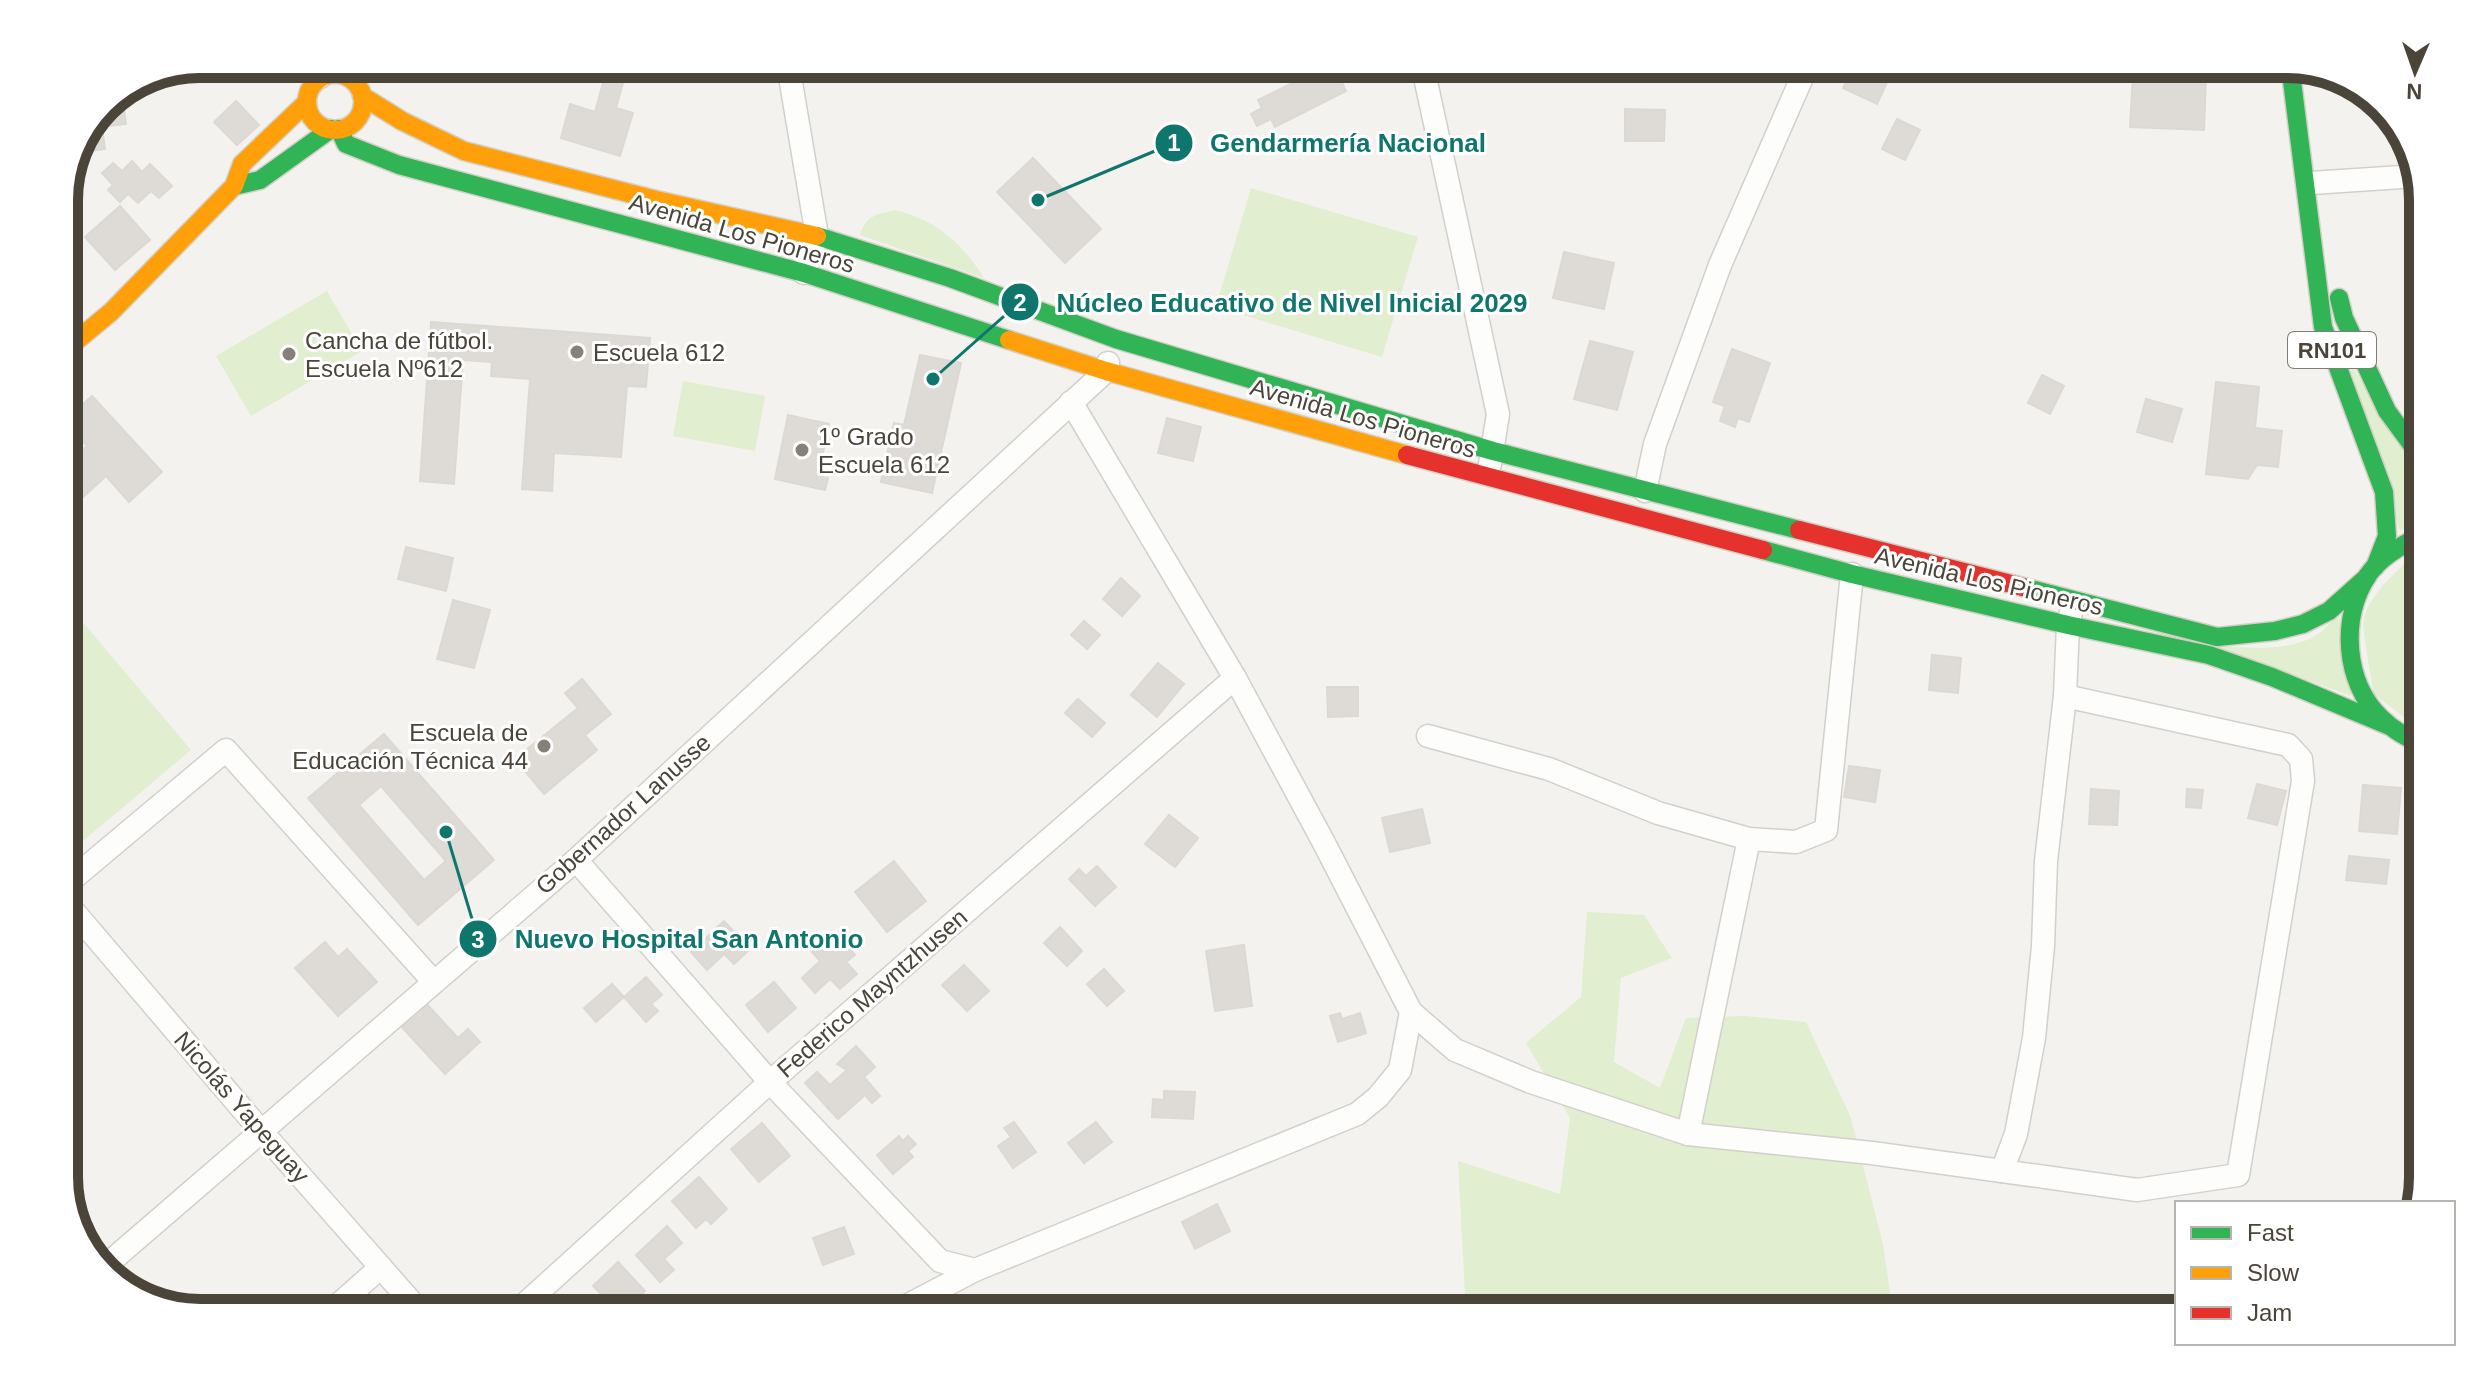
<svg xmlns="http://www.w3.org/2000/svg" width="2487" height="1377" viewBox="0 0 2487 1377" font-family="Helvetica,sans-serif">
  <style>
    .green { fill: #e1eecf }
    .building { fill: #dedbd6; stroke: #dcd9d4; stroke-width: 2; fill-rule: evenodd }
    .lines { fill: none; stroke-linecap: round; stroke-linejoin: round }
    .street-casing { stroke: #d2d0cb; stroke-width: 25 }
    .fast-casing { stroke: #d3cfc5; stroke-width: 21 }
    .slow-casing { stroke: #d3cfc5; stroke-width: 21 }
    .jam-casing { stroke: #d3cfc5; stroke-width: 21 }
    .street { stroke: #fdfdfc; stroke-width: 22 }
    .fast { stroke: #30b455; stroke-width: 18 }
    .slow { stroke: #ff9f0a; stroke-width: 18 }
    .jam { stroke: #e5322d; stroke-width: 18 }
    .poi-dot { fill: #868178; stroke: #fff; stroke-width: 3 }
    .labels { text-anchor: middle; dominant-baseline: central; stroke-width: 6; stroke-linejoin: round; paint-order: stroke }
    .shield { fill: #fff; stroke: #817c74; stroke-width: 2 }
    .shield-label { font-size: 22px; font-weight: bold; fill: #4b4439 }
    .street-label { font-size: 24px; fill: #4b4439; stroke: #fff }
    .poi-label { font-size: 24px; fill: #4b4439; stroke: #fff; text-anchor: start }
    .rim { fill: none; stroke: #4b4439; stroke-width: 10 }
    .leader { fill: none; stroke: #0f766e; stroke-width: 3 }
    .callout-dot { fill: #0f766e; stroke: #fff; stroke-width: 3 }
    .mark-label { font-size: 24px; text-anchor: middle; font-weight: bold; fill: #fff }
    .callout-label { font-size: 26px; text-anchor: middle; font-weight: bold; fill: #0f766e; stroke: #fff; stroke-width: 6; stroke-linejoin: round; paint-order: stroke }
  </style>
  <rect width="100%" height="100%" fill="#f4f2ee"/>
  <!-- green -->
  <g class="green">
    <polygon points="1251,188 1418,237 1382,357 1216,307"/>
    <path d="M 895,210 C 936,220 962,243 984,278 L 860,235 C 866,215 876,215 895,210 Z"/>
    <polygon points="327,291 362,351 251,416 216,356"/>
    <polygon points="2347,358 2423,481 2423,514 2400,531"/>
    <polygon points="683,381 765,396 755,451 673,436"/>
    <path d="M 2423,552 L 2423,732 L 2374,694 C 2372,679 2361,629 2364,617 C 2371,594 2402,562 2423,552 Z"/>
    <polygon points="64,600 191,750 64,857"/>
    <path d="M 2339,614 L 2351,696 L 2214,646 C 2249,647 2290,654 2321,632 C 2327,627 2333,619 2339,614 Z"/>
    <polygon points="1587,912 1644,915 1672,958 1621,978 1614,1062 1660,1088 1686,1018 1745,1016 1806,1022 1851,1118 1883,1244 1893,1313 1466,1313 1458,1161 1560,1194 1570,1118 1526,1043 1581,997"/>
  </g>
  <!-- building -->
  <g class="building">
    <polygon points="1854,66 1865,66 1889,78 1877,104 1843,88"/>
    <polygon points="1623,67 1657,67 1659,70 1630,81"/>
    <polygon points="1321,69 1335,69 1346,91 1275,127 1271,119 1257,126 1251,114 1262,108 1258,100"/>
    <polygon points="606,72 626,72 616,108 633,113 620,156 561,138 570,104 595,112"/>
    <polygon points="2133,75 2206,77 2204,130 2130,127"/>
    <polygon points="236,101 259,125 237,145 214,122"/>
    <polygon points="123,102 126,124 102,127 105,149 82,152 104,104"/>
    <polygon points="1625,109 1665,110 1664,141 1625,141"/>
    <polygon points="1897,119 1920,130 1905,160 1882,149"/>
    <polygon points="1033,158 1101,229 1065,263 997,192"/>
    <polygon points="132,161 142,172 150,164 172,186 159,198 151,191 138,203 128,194 120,202 108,190 113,185 102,173 113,163 122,171"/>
    <polygon points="120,206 150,240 115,270 85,237"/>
    <polygon points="1564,252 1614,263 1604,309 1553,298"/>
    <polygon points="431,322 650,338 646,387 627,386 621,457 554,453 552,491 522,489 530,379 491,376 492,362 463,360 454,484 420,481"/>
    <polygon points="1590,341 1633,352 1617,410 1574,399"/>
    <polygon points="1732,349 1770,363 1749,422 1738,418 1735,427 1720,421 1725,406 1713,402"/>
    <polygon points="920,355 961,363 932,493 881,482 894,423 904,425"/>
    <polygon points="2042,375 2064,386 2050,414 2028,403"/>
    <polygon points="2216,382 2259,387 2255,428 2282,431 2278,467 2257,465 2248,479 2206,474"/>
    <polygon points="92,396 162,472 129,502 106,476 82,498 64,478 64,441 77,454 87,446 64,421"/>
    <polygon points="2146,399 2182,409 2172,442 2137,432"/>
    <polygon points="788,415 829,424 818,476 828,478 825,490 775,479"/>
    <polygon points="1167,418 1201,427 1193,461 1158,453"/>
    <polygon points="406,547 453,558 446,591 398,579"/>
    <polygon points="1121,578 1140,596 1122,616 1103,599"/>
    <polygon points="453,600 490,610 474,668 437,659"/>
    <polygon points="1084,621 1100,635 1087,649 1071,635"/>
    <polygon points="1932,655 1961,658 1958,693 1929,690"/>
    <polygon points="1158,663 1184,684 1157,717 1131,695"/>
    <polygon points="582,679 611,714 585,735 597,750 544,794 515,759 578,708 565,693"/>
    <polygon points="1327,687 1358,687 1358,716 1328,717"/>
    <polygon points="1078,699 1105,723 1092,737 1065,713"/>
    <path d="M 384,734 L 494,860 L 418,925 L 308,798 ZM 381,786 L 446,861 L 424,880 L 359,805 Z"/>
    <polygon points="1849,766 1880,770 1875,802 1844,797"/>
    <polygon points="2257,784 2286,791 2277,825 2248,818"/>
    <polygon points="2363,785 2401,788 2397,834 2359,831"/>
    <polygon points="2091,789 2119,791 2117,825 2089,824"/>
    <polygon points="2187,789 2203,790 2201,808 2186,807"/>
    <polygon points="1422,809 1430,843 1390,852 1382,818"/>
    <polygon points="1169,815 1198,838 1175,867 1145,844"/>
    <polygon points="2349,856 2389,860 2386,884 2346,880"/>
    <polygon points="894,861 926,901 887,932 855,892"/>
    <polygon points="1097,866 1116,887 1095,906 1069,879 1079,869 1086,876"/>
    <polygon points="724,921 750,949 734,964 724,954 707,970 691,952"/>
    <polygon points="1060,927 1082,951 1067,966 1044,943"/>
    <polygon points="834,932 855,955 846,962 857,974 840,989 830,979 815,993 802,978 820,961 812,952"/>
    <polygon points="325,942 338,957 347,949 377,982 338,1016 295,968"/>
    <polygon points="1244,945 1252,1006 1215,1011 1206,951"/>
    <polygon points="964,965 989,991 967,1011 942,985"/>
    <polygon points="1104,969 1124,991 1107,1006 1087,984"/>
    <polygon points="646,977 662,995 651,1004 658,1011 646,1022 624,997"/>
    <polygon points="774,982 796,1008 768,1032 746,1005"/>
    <polygon points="612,984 624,997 596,1022 584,1008"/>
    <polygon points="424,1001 458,1038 468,1029 480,1042 445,1074 399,1024"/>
    <polygon points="1340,1013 1342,1019 1360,1013 1366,1033 1338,1042 1330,1016"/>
    <polygon points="856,1046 875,1067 864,1077 880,1096 872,1103 865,1095 838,1119 805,1083 817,1072 830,1085 847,1070 837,1064"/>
    <polygon points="1164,1091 1195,1092 1193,1119 1152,1117 1153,1099 1164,1100"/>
    <polygon points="1014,1122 1036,1152 1013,1168 998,1146 1011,1137 1004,1128"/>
    <polygon points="1096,1122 1112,1142 1084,1163 1068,1143"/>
    <polygon points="762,1123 790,1156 759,1182 731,1149"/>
    <polygon points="899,1136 903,1141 908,1136 916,1144 908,1151 913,1157 893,1174 877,1155"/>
    <polygon points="699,1177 727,1209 711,1224 706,1219 696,1228 672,1201"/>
    <polygon points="1217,1204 1230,1231 1195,1249 1182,1222"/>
    <polygon points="667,1226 682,1243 664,1259 674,1270 660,1282 636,1255"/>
    <polygon points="844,1227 854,1254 823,1265 813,1238"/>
    <polygon points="618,1262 645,1291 630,1306 624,1300 615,1308 593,1286"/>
  </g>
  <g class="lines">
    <!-- street casing -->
    <g class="street-casing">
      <g id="street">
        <polyline points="1423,68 1498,414 1490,464"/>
        <polyline points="789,71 817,236 804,273"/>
        <polyline points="318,73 320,77"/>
        <polyline points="2311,183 2417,176"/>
        <polyline points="1071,402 1235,678 1324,843 1411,1012 1455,1050 1531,1082 1688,1134 1872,1153 2002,1171 2016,1134 2034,1038 2043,946 2046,861 2065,696 2068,625 2071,612"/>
        <polyline points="1645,491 1655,444 1720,265 1807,66"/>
        <polyline points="1428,736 1549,769 1658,813 1749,839 1796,842 1826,830 1852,574"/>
        <polyline points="576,860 770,1082 940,1261 975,1270 1357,1114 1378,1097 1400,1070 1411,1012"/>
        <polyline points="64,886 226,750 433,981"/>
        <polyline points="64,900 261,1131 421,1313"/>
        <polyline points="1688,1134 1749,839"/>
        <polyline points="2002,1171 2137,1190 2238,1175 2303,781 2301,759 2288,745 2065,696"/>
        <polyline points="104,1267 576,860 1106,371 1108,363"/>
        <polyline points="329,1313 381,1267"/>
        <polyline points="515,1313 770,1082 1235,678"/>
        <polyline points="893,1313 975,1270"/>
      </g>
    </g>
    <!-- fast casing -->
    <g class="fast-casing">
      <g id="fast">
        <polyline points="2290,65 2323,327 2384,492 2387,536 2375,567"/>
        <polyline points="339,129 346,144 399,165 804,273 1009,340"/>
        <polyline points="234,186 260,180 331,129"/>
        <polyline points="817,236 950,278 1116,339 1493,451 1799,530"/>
        <polyline points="2339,298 2344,318 2387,411 2423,460"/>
        <path d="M 2423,535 C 2403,544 2381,556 2368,575 C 2340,618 2344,682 2381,718 C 2394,731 2408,738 2423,745"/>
        <polyline points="1763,550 1852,574 2068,625 2209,655 2272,677 2387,725"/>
        <polyline points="2023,587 2217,637 2275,631 2303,624 2329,611 2367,577"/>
      </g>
    </g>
    <!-- slow casing -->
    <g class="slow-casing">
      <g id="slow">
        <circle cx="335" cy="102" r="28"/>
        <polyline points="362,96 402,121 464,151 656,200 817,236"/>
        <polyline points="1009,340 1106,371 1407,455"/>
        <polyline points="64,351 111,312 234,186 242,164 307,102"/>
      </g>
    </g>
    <!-- jam casing -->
    <g class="jam-casing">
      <g id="jam">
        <polyline points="1407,455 1763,550"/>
        <polyline points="1799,530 2023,587"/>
      </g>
    </g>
    <!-- street -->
    <use href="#street" class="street"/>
    <!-- fast -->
    <use href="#fast" class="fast"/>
    <!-- slow -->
    <use href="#slow" class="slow"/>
    <!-- jam -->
    <use href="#jam" class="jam"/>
  </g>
  <!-- markers -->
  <g class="poi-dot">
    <circle cx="577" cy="352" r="8"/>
    <circle cx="289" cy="354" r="8"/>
    <circle cx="802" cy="450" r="8"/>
    <circle cx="544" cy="746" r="8"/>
  </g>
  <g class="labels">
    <!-- shield labels -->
    <rect class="shield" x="2288" y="332" width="88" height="36" rx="6"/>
    <g class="shield-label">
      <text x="2332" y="350">RN101</text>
    </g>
    <!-- street labels -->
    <g class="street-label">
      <text transform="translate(742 233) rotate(16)">Avenida Los Pioneros</text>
      <text transform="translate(1363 418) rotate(16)">Avenida Los Pioneros</text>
      <text transform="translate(1989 581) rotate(13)">Avenida Los Pioneros</text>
      <text transform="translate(623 814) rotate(-42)">Gobernador Lanusse</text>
      <text transform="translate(872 993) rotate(-41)">Federico Mayntzhusen</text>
      <text transform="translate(242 1107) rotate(49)">Nicolás Yapeguay</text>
    </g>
    <!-- poi labels -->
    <g class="poi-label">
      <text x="305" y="340">Cancha de fútbol.<tspan x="305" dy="28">Escuela Nº612</tspan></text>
      <text x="593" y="352">Escuela 612</text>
      <text x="818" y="436">1º Grado<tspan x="818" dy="28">Escuela 612</tspan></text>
      <text x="528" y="732" text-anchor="end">Escuela de<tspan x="528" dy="28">Educación Técnica 44</tspan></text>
    </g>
  </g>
  <!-- crop -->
  <path d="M0 0H2487V1377H0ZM200 78H2287A122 122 0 0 1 2409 200V1177A122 122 0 0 1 2287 1299H200A122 122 0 0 1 78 1177V200A122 122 0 0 1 200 78Z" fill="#fff" fill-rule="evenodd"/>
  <path class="rim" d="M200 78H2287A122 122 0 0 1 2409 200V1177A122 122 0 0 1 2287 1299H200A122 122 0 0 1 78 1177V200A122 122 0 0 1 200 78Z"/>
  <!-- callouts -->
  <path class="leader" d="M1038 200L1174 143M933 379L1020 302M446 832L478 939"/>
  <g class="callout-dot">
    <circle cx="1038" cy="200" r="8"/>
    <circle cx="933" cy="379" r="8"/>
    <circle cx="446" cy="832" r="8"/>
    <circle cx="1174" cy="143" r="20"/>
    <circle cx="1020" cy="302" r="20"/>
    <circle cx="478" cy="939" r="20"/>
  </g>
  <g class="mark-label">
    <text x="1174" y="151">1</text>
    <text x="1020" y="311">2</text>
    <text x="478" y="948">3</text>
  </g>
  <g class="callout-label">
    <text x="1348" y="152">Gendarmería Nacional</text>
    <text x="1292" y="312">Núcleo Educativo de Nivel Inicial 2029</text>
    <text x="689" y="948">Nuevo Hospital San Antonio</text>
  </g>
  <!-- legend -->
  <rect x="2175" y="1201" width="280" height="144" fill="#ffffff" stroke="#b7b4b0" stroke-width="2"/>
  <rect x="2191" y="1227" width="40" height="12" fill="#30b455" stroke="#b7b4b0" stroke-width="2"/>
  <text x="2247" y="1241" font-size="24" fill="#4b4439">Fast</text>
  <rect x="2191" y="1267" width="40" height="12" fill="#ff9f0a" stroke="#b7b4b0" stroke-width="2"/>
  <text x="2247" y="1281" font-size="24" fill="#4b4439">Slow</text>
  <rect x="2191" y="1307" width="40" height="12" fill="#e5322d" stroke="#b7b4b0" stroke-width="2"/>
  <text x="2247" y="1321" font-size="24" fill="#4b4439">Jam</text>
  <!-- north arrow -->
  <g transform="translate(2415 72) rotate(182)" stroke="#ffffff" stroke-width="6" paint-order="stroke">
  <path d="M0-6L14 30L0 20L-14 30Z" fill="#4b4439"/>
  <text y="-12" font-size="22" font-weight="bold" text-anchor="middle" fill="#4b4439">N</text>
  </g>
</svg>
